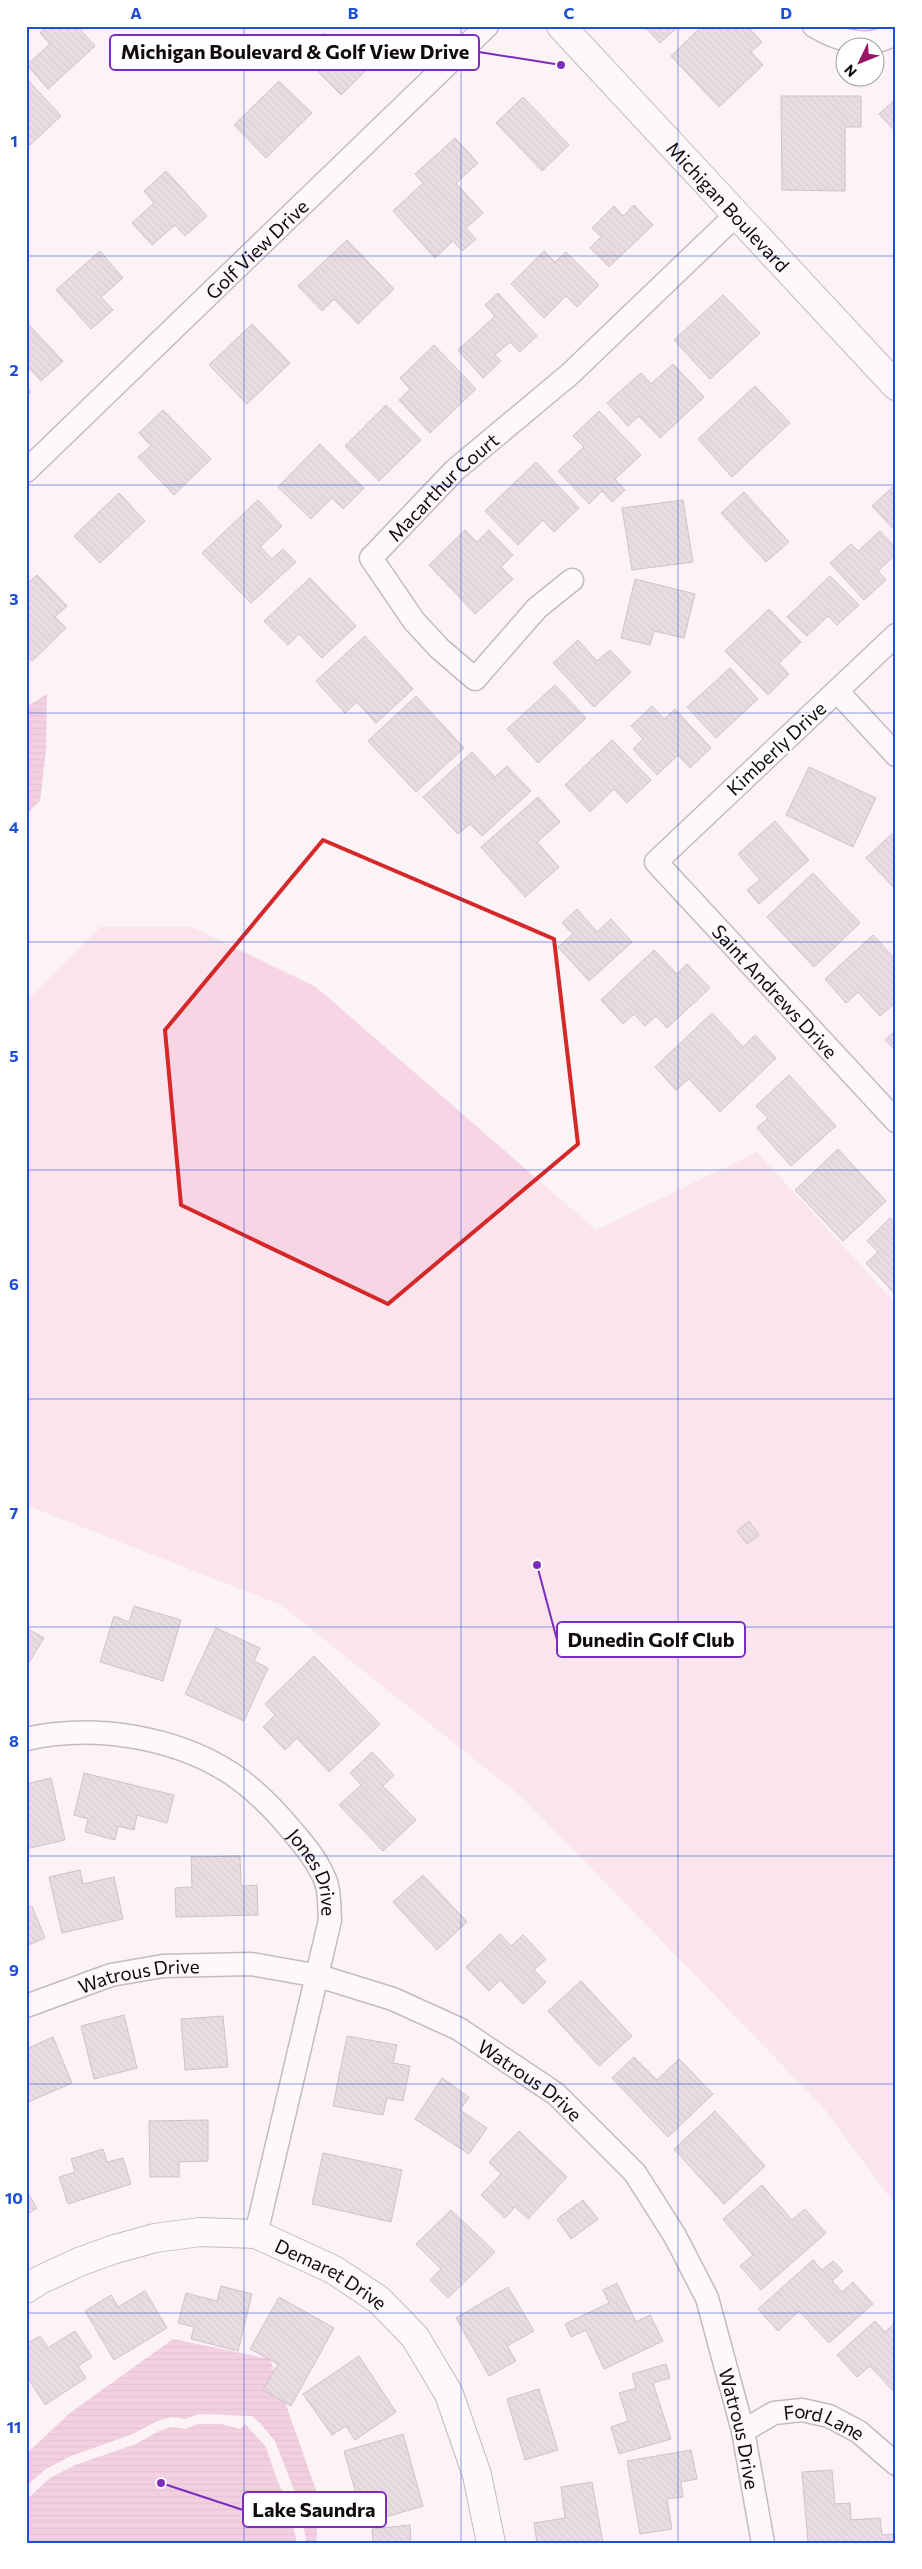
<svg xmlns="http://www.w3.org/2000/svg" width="922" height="2569" viewBox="0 0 922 2569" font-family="Commissioner,sans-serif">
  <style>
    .grass { fill: #f8d5e4 }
    .water { fill: url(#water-rules) }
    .building { fill: url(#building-back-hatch); stroke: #9a878f }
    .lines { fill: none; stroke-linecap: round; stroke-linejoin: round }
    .minor-casing { stroke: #88747d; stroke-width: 25 }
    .tertiary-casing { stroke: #88747d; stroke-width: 30 }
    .minor { stroke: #fff; stroke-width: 22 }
    .tertiary { stroke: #fff; stroke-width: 28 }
    .marked { fill: none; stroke: #d62828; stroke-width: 4; stroke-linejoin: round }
    .grid { fill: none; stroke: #1d4ed8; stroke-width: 1; stroke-opacity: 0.55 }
    .labels { text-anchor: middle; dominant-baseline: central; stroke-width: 4; stroke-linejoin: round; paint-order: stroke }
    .street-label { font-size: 19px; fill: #110b0e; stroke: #fff }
    .leader { fill: none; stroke: #7b2cbf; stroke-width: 2 }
    .callout-dot { fill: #7b2cbf; stroke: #fff; stroke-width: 2 }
    .callout { fill: #fff; stroke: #7b2cbf; stroke-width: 2 }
    .callout-label { font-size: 20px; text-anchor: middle; font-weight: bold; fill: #110b0e }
    .neatline { fill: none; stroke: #1d4ed8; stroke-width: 2 }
    .grid-label { font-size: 16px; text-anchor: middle; font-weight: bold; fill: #1d4ed8 }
  </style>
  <defs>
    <pattern id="water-rules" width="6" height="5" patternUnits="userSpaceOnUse" patternTransform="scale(1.25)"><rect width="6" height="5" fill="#e9a6c4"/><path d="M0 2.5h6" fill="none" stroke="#c78ea7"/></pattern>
    <pattern id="building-back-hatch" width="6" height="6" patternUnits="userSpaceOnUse" patternTransform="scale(1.25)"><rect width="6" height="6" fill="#d5c0c9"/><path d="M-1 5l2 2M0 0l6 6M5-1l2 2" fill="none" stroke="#b6a4ab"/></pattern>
  </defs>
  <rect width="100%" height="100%" fill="#fcf3f7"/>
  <!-- grass -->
  <polygon class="grass" points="100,927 192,927 316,987 596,1230 757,1152 896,1304 896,2206 822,2106 524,1799 281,1605 26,1505 26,1002"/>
  <!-- water -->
  <g class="water">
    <polygon points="47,694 46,750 40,801 26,814 26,707"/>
    <polygon points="173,2339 270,2359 320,2502 316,2543 307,2543 296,2495 275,2441 260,2423 252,2416 199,2414 185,2419 172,2417 157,2421 133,2434 71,2456 46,2469 26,2486 26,2454 70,2413"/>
    <polygon points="198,2424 221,2424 240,2429 245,2424 266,2447 277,2480 287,2500 297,2543 26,2543 26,2500 50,2478 75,2465 136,2444 159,2431 170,2427 185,2429"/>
  </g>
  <!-- building -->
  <g class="building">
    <polygon points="47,26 77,26 95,46 48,89 27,65 50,44 40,33"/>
    <polygon points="644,26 679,26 660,43"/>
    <polygon points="702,26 747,26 762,42 751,52 763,65 719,107 671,56"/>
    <polygon points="324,33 337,47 348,36 361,49 373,38 385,52 341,95 302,55"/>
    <polygon points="26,78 61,116 30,145 26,141"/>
    <polygon points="279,81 312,113 266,158 234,125"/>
    <polygon points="781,96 861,96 861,127 845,127 845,191 782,190"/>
    <polygon points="523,97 569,145 542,171 496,123"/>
    <polygon points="896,99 896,132 879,114"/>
    <polygon points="455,138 478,163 456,183 483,213 466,228 476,239 462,251 453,241 435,258 393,211 423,183 415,174"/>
    <polygon points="166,171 207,216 185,236 175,225 152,245 132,223 154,203 144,191"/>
    <polygon points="634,205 653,225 609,267 590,248 601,237 592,228 614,206 623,216"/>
    <polygon points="347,240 394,289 358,324 334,299 322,311 298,286"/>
    <polygon points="100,251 123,278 101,297 113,310 91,329 56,290"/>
    <polygon points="544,251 555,262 566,252 599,285 577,307 566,296 544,318 511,284"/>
    <polygon points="498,293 537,336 520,352 510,342 495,355 501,361 483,378 458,350 495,316 485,305"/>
    <polygon points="723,295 760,333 710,379 674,340"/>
    <polygon points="28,324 63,361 41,381 30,369 26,372"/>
    <polygon points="252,324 290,363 247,404 209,365"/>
    <polygon points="434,345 476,389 430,433 399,400 410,389 400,378"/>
    <polygon points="673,364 704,397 660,438 639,416 628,426 607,403 641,373 651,384"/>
    <polygon points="26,386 31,392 26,396"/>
    <polygon points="755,386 790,423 732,477 698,439"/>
    <polygon points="386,405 421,440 379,481 345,446"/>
    <polygon points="163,410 211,459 174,495 138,457 151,446 139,433"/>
    <polygon points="599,411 641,455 615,479 625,490 612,502 602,491 589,504 558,471 584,447 573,436"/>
    <polygon points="320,444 364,488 343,509 332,498 311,519 278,487"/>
    <polygon points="536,462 579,508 554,532 543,520 518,545 485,511"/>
    <polygon points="896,484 896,532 872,506"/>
    <polygon points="744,492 789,542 766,562 721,513"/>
    <polygon points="119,493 145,521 100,563 74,536"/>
    <polygon points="258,500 282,526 260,547 272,559 283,549 296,562 251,603 202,553"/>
    <polygon points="683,500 693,562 632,570 622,508"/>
    <polygon points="465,530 477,542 489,530 513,555 501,567 513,579 475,614 429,565"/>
    <polygon points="880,531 896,548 896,554 878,571 886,580 864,600 830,563 851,544 858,551"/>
    <polygon points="37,575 67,606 55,617 66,628 32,661 26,656 26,582 28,583"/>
    <polygon points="830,576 859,605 837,625 828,616 807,636 787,617"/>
    <polygon points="310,578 356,626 322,658 299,634 288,645 264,621"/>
    <polygon points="635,579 695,594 684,638 654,631 650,645 621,638"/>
    <polygon points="769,609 801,642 779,663 789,674 768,695 725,651"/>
    <polygon points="365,636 413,689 376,723 357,702 345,713 316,681"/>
    <polygon points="578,640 597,661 610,650 631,672 594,707 553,663"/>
    <polygon points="730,668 758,699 716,738 687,707"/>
    <polygon points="555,685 586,718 538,763 507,729"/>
    <polygon points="416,696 464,748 416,792 368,741"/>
    <polygon points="652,706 664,719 675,709 711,748 690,768 678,755 657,775 633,749 643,739 631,726"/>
    <polygon points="612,740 651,780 627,803 614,789 590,812 565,785"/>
    <polygon points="472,752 495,777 507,766 531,791 482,836 470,824 458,834 423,797"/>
    <polygon points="809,767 876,798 853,847 786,815"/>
    <polygon points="538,797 560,822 537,842 559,867 525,897 481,847"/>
    <polygon points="775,821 809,860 759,904 747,890 760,880 738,854"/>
    <polygon points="895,831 896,832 896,890 866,858"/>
    <polygon points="813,873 860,923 814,967 767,917"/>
    <polygon points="577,909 597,932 611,919 632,942 589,981 558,947 573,934 562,923"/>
    <polygon points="873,935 896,960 896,1002 880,1016 858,992 846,1003 825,979"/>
    <polygon points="654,950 677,974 687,964 710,988 667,1028 656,1016 645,1026 634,1014 623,1024 601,1000"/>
    <polygon points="712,1013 743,1047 755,1035 776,1058 720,1112 689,1079 676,1090 655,1067"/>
    <polygon points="896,1030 896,1051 885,1040"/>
    <polygon points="789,1075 836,1126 791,1166 757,1128 768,1118 756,1106"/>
    <polygon points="838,1149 886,1201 843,1241 795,1190"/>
    <polygon points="890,1218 896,1223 896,1295 866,1263 878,1252 867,1241"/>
    <polygon points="749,1521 759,1535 747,1544 737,1531"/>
    <polygon points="134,1606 181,1620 163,1681 100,1662 114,1616 129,1622"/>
    <polygon points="26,1628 44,1638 26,1667"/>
    <polygon points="216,1628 260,1648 254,1661 268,1668 244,1721 185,1694"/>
    <polygon points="314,1656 380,1724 329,1772 297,1738 285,1750 263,1727 275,1715 265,1704"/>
    <polygon points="372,1752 394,1775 383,1786 416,1820 383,1851 339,1805 361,1785 350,1773"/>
    <polygon points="84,1773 174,1795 167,1823 137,1815 134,1830 118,1826 115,1840 85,1832 88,1819 74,1815"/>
    <polygon points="51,1778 65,1840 26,1849 26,1784"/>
    <polygon points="240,1856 241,1886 257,1885 258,1915 176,1917 175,1888 192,1887 191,1857"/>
    <polygon points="80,1870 83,1884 114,1877 123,1919 62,1933 49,1877"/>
    <polygon points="423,1875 467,1922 437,1950 393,1902"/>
    <polygon points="32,1906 45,1938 26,1946 26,1909"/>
    <polygon points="500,1934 511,1946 523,1935 546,1959 534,1970 546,1982 523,2004 500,1980 489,1991 466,1967"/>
    <polygon points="581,1981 632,2036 599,2066 548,2011"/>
    <polygon points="124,2015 137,2068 94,2079 81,2026"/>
    <polygon points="223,2016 228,2067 185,2070 181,2019"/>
    <polygon points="347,2036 397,2045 393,2063 410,2066 403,2101 387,2098 383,2115 333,2106"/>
    <polygon points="53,2037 72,2083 26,2103 26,2049"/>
    <polygon points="634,2057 657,2080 679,2059 713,2094 668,2137 612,2078"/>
    <polygon points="442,2078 469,2097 460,2110 487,2128 469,2154 415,2119"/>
    <polygon points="715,2111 765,2166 724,2204 674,2149"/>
    <polygon points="208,2120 208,2161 179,2162 179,2177 150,2177 149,2121"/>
    <polygon points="519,2131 567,2177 528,2219 515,2207 505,2218 481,2195 501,2174 489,2162"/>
    <polygon points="103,2149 107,2162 123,2158 131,2184 68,2204 59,2177 75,2172 71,2159"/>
    <polygon points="323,2153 402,2170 391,2222 312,2204"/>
    <polygon points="762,2185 792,2220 805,2209 826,2233 761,2290 740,2266 753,2255 723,2219"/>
    <polygon points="26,2190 37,2208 26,2215"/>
    <polygon points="583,2200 598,2219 571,2239 557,2219"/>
    <polygon points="451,2210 495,2252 448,2298 430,2280 441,2269 416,2244"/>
    <polygon points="813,2260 822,2270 833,2261 843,2271 832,2281 842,2292 853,2282 873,2304 829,2343 799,2311 778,2331 758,2309"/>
    <polygon points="617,2283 636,2322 650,2315 663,2341 604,2369 586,2330 571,2337 565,2324 609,2303 603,2290"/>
    <polygon points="221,2286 252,2294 238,2351 191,2339 194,2327 178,2323 186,2293 217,2301"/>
    <polygon points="508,2287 534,2331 507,2346 516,2361 489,2376 456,2318"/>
    <polygon points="145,2291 167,2328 114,2360 85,2311 111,2295 118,2307"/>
    <polygon points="279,2297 334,2328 291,2406 263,2390 278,2364 250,2349"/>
    <polygon points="875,2321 885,2332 896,2322 896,2394 870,2366 857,2377 837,2355"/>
    <polygon points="75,2331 92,2357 78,2366 86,2378 45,2405 26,2375 26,2344 40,2336 48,2348"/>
    <polygon points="359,2356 396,2412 355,2440 346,2426 332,2435 303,2394"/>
    <polygon points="666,2364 670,2378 653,2383 671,2439 619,2454 611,2427 628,2421 619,2393 636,2388 632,2374"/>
    <polygon points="539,2389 558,2450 525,2460 507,2399"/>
    <polygon points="403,2434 423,2506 379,2519 375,2504 360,2508 344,2451"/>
    <polygon points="691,2450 697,2479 681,2482 683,2497 667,2499 672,2529 640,2534 627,2461"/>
    <polygon points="832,2470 835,2504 850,2503 851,2520 880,2518 882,2535 896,2534 896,2543 808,2543 802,2472"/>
    <polygon points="592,2482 603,2543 537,2543 534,2523 565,2518 561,2487"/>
    <polygon points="410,2525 411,2543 373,2543 372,2529"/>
  </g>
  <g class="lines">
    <!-- minor casing -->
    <g class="minor-casing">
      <g id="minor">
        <path d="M 814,26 C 839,41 870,50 896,33"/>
        <path id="s1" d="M 26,471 L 487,26"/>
        <path id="s2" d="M 572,580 L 537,608 L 475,679 L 439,648 L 414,621 L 371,558 L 455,470 L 570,374 L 736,215"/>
        <path id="s3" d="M 896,635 L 656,862 L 896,1121"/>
        <polyline points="837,691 896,755"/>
        <path id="s4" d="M 26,1739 C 93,1724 174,1736 232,1774 C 254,1789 276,1811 293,1832 C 306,1847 319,1863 326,1882 C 330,1893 329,1909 330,1920 L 256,2234"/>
        <path id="s5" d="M 26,2006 L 111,1975 L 163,1966 L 251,1964 L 319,1976 L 393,1999 L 459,2029 L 556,2094 L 635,2173 L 675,2236 L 707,2298 L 743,2431 L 763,2543"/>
        <path id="s6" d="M 743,2431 L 774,2413 L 802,2410 L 829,2416 L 859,2432 L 896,2464"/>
      </g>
    </g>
    <!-- tertiary casing -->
    <g class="tertiary-casing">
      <g id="tertiary">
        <path id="s7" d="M 561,26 L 896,386"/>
        <path id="s8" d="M 26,2289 L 40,2280 L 79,2262 L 112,2250 L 155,2238 L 200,2232 L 256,2234 L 334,2270 L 379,2300 L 415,2337 L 449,2394 L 477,2475 L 491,2543"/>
      </g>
    </g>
    <!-- minor -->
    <use href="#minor" class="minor"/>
    <!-- tertiary -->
    <use href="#tertiary" class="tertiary"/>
  </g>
  <!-- marked area -->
  <path d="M0 0H922V2569H0ZM 323,840 L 554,939 L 578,1144 L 388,1304 L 181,1205 L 165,1030 Z" fill="#fcf3f7" fill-opacity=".55" fill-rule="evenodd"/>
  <path class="marked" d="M 323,840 L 554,939 L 578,1144 L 388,1304 L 181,1205 L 165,1030 Z"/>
  <!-- grid -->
  <path class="grid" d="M 244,26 L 244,2543M 461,26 L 461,2543M 678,26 L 678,2543M 26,256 L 896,256M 26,485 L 896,485M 26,713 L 896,713M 26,942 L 896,942M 26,1170 L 896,1170M 26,1399 L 896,1399M 26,1627 L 896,1627M 26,1856 L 896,1856M 26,2084 L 896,2084M 26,2313 L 896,2313"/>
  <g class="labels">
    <!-- street labels -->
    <g class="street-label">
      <text stroke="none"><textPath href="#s7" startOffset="246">Michigan Boulevard</textPath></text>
      <text stroke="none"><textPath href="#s1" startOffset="320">Golf View Drive</textPath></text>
      <text stroke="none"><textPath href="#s2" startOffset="401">Macarthur Court</textPath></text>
      <text transform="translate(776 748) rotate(-43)">Kimberly Drive</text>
      <text stroke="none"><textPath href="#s3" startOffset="506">Saint Andrews Drive</textPath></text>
      <text stroke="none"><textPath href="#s4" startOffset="345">Jones Drive</textPath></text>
      <text stroke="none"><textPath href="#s5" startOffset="118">Watrous Drive</textPath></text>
      <text stroke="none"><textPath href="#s5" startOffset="538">Watrous Drive</textPath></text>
      <text stroke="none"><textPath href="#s8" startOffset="326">Demaret Drive</textPath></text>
      <text stroke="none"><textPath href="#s6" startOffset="88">Ford Lane</textPath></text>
      <text stroke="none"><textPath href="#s5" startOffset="958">Watrous Drive</textPath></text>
    </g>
  </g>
  <!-- callouts -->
  <path class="leader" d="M561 65L479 52M537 1565L557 1640M161 2483L243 2510"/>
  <g class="callout-dot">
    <circle cx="561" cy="65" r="5"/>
    <circle cx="537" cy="1565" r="5"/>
    <circle cx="161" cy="2483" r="5"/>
  </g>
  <g class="callout">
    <rect x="110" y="35" width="369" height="35" rx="5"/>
    <rect x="557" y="1622" width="188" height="35" rx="5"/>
    <rect x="243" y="2492" width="143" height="35" rx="5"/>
  </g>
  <g class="callout-label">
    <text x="295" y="59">Michigan Boulevard &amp; Golf View Drive</text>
    <text x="651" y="1647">Dunedin Golf Club</text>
    <text x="314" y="2517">Lake Saundra</text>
  </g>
  <!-- border -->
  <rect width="922" height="2569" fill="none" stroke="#ffffff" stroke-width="55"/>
  <!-- north arrow -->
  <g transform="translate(860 62) rotate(227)"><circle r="24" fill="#ffffff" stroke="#a09d9f"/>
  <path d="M0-4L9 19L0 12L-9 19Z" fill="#9b1566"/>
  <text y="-8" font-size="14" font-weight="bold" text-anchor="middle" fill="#110b0e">N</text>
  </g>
  <rect x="28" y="28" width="866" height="2514" class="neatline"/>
  <g class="grid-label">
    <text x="136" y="19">A</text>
    <text x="353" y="19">B</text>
    <text x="569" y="19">C</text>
    <text x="786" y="19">D</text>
    <text x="14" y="147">1</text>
    <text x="14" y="376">2</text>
    <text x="14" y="605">3</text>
    <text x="14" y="833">4</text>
    <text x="14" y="1062">5</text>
    <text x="14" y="1290">6</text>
    <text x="14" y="1519">7</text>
    <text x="14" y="1747">8</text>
    <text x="14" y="1976">9</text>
    <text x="14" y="2204">10</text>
    <text x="14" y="2433">11</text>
  </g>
</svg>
